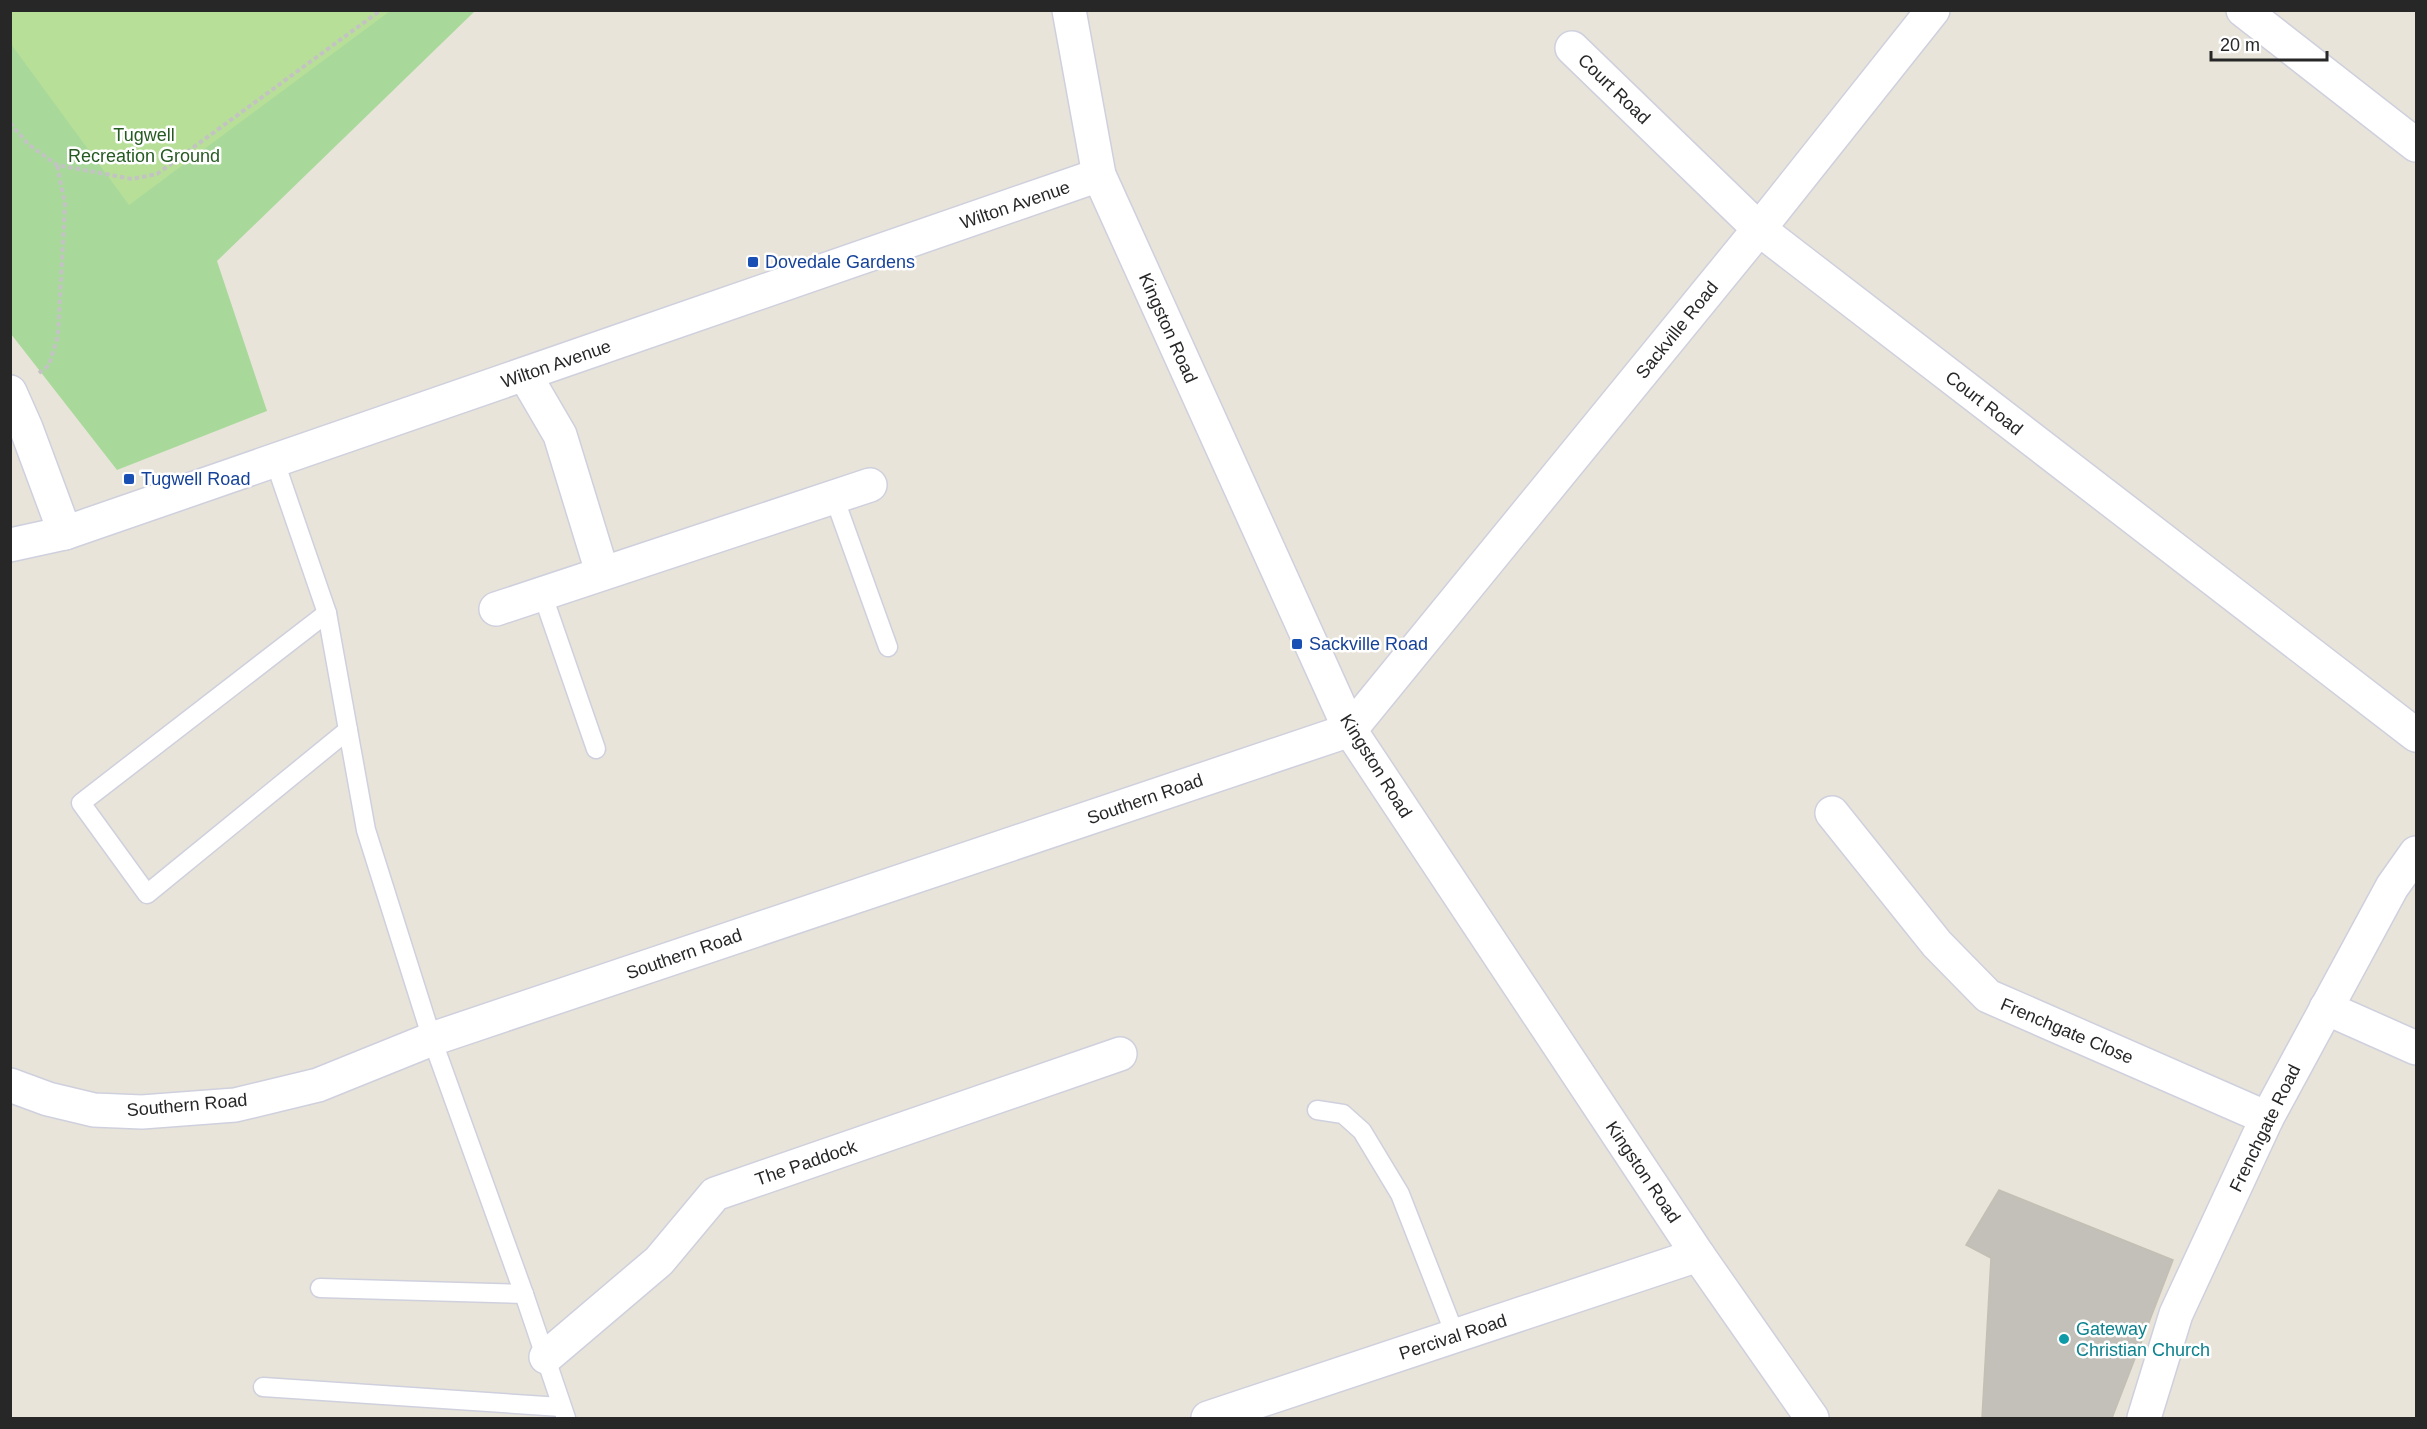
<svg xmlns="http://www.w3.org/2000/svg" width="2427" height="1429" viewBox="0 0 2427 1429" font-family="Helvetica,sans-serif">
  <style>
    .green { fill: #a8d99b }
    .pitch { fill: #b8df98 }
    .building { fill: #c3c0b9; stroke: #c3bfb4; stroke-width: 1.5 }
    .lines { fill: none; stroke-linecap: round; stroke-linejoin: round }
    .lane-casing { stroke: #cfd0de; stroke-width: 21 }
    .street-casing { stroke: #cfd0de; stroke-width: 36 }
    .path { stroke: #c3c3c3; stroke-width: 4; stroke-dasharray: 4.5 3; stroke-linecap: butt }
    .lane { stroke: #fff; stroke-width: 18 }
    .street { stroke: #fff; stroke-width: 33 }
    .transit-dot { fill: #1a4fb4; stroke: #fff; stroke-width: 2 }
    .culture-dot { fill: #0f9aa8; stroke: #fff; stroke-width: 2 }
    .labels { text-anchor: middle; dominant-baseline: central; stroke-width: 5; stroke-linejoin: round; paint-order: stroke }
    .street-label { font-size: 18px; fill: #272727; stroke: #fff }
    .park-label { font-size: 18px; fill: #255a20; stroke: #fff }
    .transit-label { font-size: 18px; fill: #164399; stroke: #fff; text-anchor: start }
    .culture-label { font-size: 18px; fill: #0d838f; stroke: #fff; text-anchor: start }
  </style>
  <rect width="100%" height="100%" fill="#e8e4d9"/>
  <!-- green -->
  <polygon class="green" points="10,11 475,11 217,261 267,411 117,470 11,334"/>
  <!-- pitch -->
  <polygon class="pitch" points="10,11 11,10 390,11 129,205 11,44"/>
  <!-- building -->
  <polygon class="building" points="1999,1190 2173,1260 2112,1418 1982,1418 1991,1258 1966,1245"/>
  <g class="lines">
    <!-- lane casing -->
    <g class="lane-casing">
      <g id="lane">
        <polyline points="274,459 327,613 366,830 432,1039 524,1294 566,1418"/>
        <polyline points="834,497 888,647"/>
        <polyline points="542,593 596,749"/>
        <polyline points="327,613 81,803 147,894 348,730"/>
        <polyline points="1317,1110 1343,1114 1362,1131 1400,1194 1456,1337"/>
        <polyline points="320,1288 524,1294"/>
        <polyline points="263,1387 561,1407"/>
      </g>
    </g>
    <!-- street casing -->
    <g class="street-casing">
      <g id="street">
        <polyline points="1069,10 1099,175 1350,730 1698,1255 1812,1418"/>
        <polyline points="2243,10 2416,145"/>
        <polyline points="1572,48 1759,229 2416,735"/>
        <polyline points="525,375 560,435 602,572"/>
        <polyline points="10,392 26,428 65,533"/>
        <polyline points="10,545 65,533 1099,175"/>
        <polyline points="496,609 870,485"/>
        <polyline points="1832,813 1937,944 1988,996 2267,1118"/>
        <polyline points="2326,1008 2416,1048"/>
        <polyline points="10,1085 48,1099 94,1110 142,1112 235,1105 318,1085 432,1039 1350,730 1759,229 1933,10"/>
        <polyline points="546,1357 659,1261 715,1194 1120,1054"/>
        <polyline points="1208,1418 1698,1255"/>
        <polyline points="2144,1418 2176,1314 2267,1118 2392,887 2416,853"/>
      </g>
    </g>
    <!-- path -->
    <g class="path">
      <polyline points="10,123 28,144 57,165 132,179 157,174 381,10"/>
      <polyline points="39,373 49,365 58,336 65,204 57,165"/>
    </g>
    <!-- lane -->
    <use href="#lane" class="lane"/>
    <!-- street -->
    <use href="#street" class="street"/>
  </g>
  <!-- markers -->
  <g class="transit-dot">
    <rect x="747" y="256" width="12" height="12" rx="3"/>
    <rect x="123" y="473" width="12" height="12" rx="3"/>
    <rect x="1291" y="638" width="12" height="12" rx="3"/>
  </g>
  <circle class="culture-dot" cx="2064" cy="1339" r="6"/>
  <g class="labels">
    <!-- street labels -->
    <g class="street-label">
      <text transform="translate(1614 89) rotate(44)">Court Road</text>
      <text transform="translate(1015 205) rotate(-19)">Wilton Avenue</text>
      <text transform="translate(1168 328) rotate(66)">Kingston Road</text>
      <text transform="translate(1677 330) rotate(-51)">Sackville Road</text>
      <text transform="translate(556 364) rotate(-19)">Wilton Avenue</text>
      <text transform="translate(1984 403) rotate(38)">Court Road</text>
      <text transform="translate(1376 766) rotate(58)">Kingston Road</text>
      <text transform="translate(1145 799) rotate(-19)">Southern Road</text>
      <text transform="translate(684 954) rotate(-19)">Southern Road</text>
      <text transform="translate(2067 1031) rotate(23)">Frenchgate Close</text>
      <text transform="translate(187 1105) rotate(-5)">Southern Road</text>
      <text transform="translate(2265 1128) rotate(-64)">Frenchgate Road</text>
      <text transform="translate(806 1163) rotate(-19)">The Paddock</text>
      <text transform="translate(1643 1172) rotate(56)">Kingston Road</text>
      <text transform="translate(1453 1337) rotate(-18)">Percival Road</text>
    </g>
    <!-- park labels -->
    <g class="park-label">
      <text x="144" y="135">Tugwell<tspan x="144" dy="21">Recreation Ground</tspan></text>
    </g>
    <!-- transit labels -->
    <g class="transit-label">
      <text x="765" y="262">Dovedale Gardens</text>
      <text x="141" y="479">Tugwell Road</text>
      <text x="1309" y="644">Sackville Road</text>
    </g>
    <!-- culture labels -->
    <g class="culture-label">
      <text x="2076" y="1329">Gateway<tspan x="2076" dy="21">Christian Church</tspan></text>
    </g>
  </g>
  <!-- border -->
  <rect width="2427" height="1429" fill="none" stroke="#272727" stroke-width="24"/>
  <!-- scale -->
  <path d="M2211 51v9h116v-9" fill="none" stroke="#272727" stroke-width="3"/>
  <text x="2220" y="51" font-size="18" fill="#272727" stroke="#ffffff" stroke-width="4.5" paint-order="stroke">20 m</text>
</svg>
